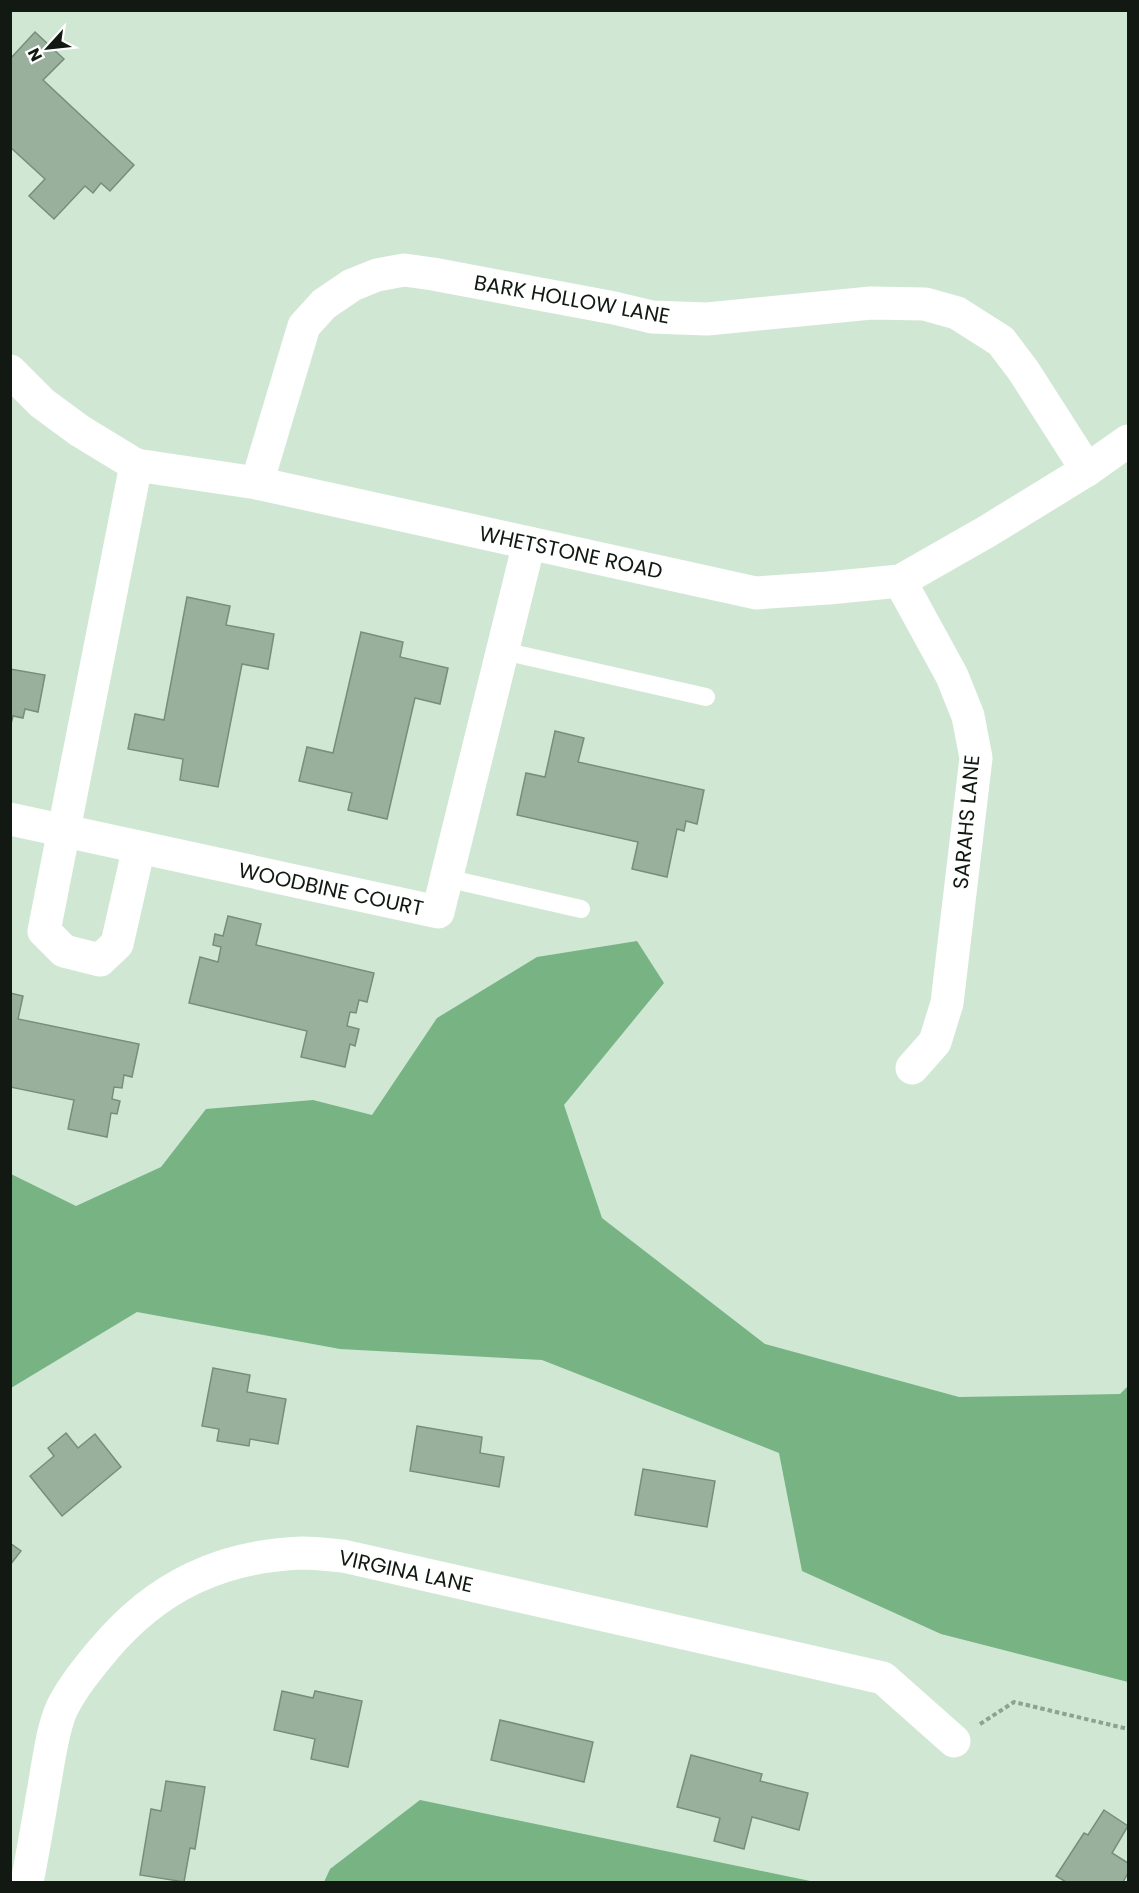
<svg xmlns="http://www.w3.org/2000/svg" width="1139" height="1893" viewBox="0 0 1139 1893" font-family="Poppins,sans-serif">
  <style>
    .forest { fill: #77b383 }
    .building { fill: #99b09c; stroke: #778e7b; stroke-width: 1.5 }
    .lines { fill: none; stroke-linecap: round; stroke-linejoin: round }
    .path { stroke: #8fa291; stroke-width: 4; stroke-dasharray: 4.5 3; stroke-linecap: butt }
    .service { stroke: #fff; stroke-width: 18 }
    .minor { stroke: #fff; stroke-width: 33 }
    .labels { text-anchor: middle; dominant-baseline: central; stroke-width: 6; stroke-linejoin: round; paint-order: stroke }
    .street-label { font-size: 21px; fill: #111912; stroke: #fff }
  </style>
  <rect width="100%" height="100%" fill="#d0e8d3"/>
  <!-- forest -->
  <g class="forest">
    <polygon points="637,941 664,983 564,1105 602,1218 765,1344 959,1397 1120,1394 1128,1386 1128,1682 941,1634 802,1571 779,1453 542,1360 340,1349 137,1312 11,1388 11,1174 76,1206 161,1167 206,1109 313,1100 372,1115 437,1018 537,957"/>
    <polygon points="420,1800 815,1882 324,1882 330,1869"/>
  </g>
  <!-- building -->
  <g class="building">
    <polygon points="35,32 64,59 43,80 134,165 110,191 101,183 93,193 85,186 54,219 29,196 45,179 10,147 10,59"/>
    <polygon points="187,597 230,606 226,625 274,634 268,669 242,664 218,787 180,780 183,759 128,749 135,714 164,720"/>
    <polygon points="361,632 403,642 400,657 448,668 440,704 415,698 387,819 348,810 352,793 299,781 307,747 333,753"/>
    <polygon points="10,669 45,675 38,712 25,709 23,718 13,716 10,728"/>
    <polygon points="555,731 584,738 578,762 704,790 697,824 686,821 684,831 677,829 667,877 632,869 638,842 517,815 526,773 545,777"/>
    <polygon points="228,916 261,924 256,945 374,973 367,1002 359,1000 356,1013 350,1012 347,1026 359,1029 355,1046 350,1044 345,1067 301,1057 307,1031 189,1003 200,957 218,962 221,947 213,945 215,934 223,936"/>
    <polygon points="10,993 23,996 18,1019 139,1044 132,1077 124,1075 122,1088 114,1087 112,1099 120,1101 117,1114 111,1113 107,1137 68,1129 74,1100 10,1087"/>
    <polygon points="213,1368 250,1375 247,1392 286,1399 278,1444 250,1439 249,1446 217,1441 219,1429 202,1426"/>
    <polygon points="417,1426 482,1437 480,1453 504,1457 499,1487 410,1471"/>
    <polygon points="66,1433 78,1448 95,1434 121,1467 62,1516 30,1476 54,1456 48,1448"/>
    <polygon points="643,1469 715,1481 707,1527 635,1515"/>
    <polygon points="10,1543 21,1551 10,1565"/>
    <polygon points="282,1691 313,1698 315,1691 362,1701 348,1767 311,1759 315,1739 274,1730"/>
    <polygon points="500,1720 593,1742 584,1782 491,1760"/>
    <polygon points="691,1755 762,1774 760,1781 808,1793 799,1830 752,1817 744,1849 714,1841 720,1818 677,1807"/>
    <polygon points="166,1781 205,1787 195,1849 190,1848 184,1882 140,1875 151,1809 161,1811"/>
    <polygon points="1104,1810 1128,1826 1112,1853 1128,1863 1128,1873 1123,1882 1066,1882 1056,1876 1084,1833 1088,1835"/>
  </g>
  <g class="lines">
    <!-- path -->
    <polyline class="path" points="980,1724 1014,1702 1128,1729"/>
    <!-- service -->
    <g class="service">
      <polyline points="503,651 706,697"/>
      <polyline points="446,878 581,909"/>
    </g>
    <!-- minor -->
    <g class="minor">
      <polyline points="10,371 42,403 80,431 136,465 257,483 756,593 828,588 900,581 986,532 1087,470 1128,441"/>
      <polyline points="136,465 44,931 64,951 100,960 117,944 139,847"/>
      <polyline points="257,483 304,326 324,304 352,285 377,275 404,270 433,274 614,308 652,317 707,319 871,303 925,304 957,313 1001,341 1023,370 1087,470"/>
      <polyline points="900,581 952,676 968,716 976,758 947,1003 935,1042 912,1068"/>
      <polyline points="10,819 438,912 529,543"/>
      <path d="M 27,1882 C 34,1847 40,1811 46,1775 C 50,1753 53,1728 62,1708 C 73,1686 89,1667 104,1649 C 157,1586 221,1556 302,1553 C 316,1553 330,1555 343,1556 L 883,1678 L 954,1741"/>
    </g>
  </g>
  <g class="labels">
    <!-- street labels -->
    <g class="street-label">
      <text transform="translate(572 299) rotate(10)">BARK HOLLOW LANE</text>
      <text transform="translate(571 552) rotate(12)">WHETSTONE ROAD</text>
      <text transform="translate(966 822) rotate(-85)">SARAHS LANE</text>
      <text transform="translate(331 889) rotate(12)">WOODBINE COURT</text>
      <text transform="translate(406 1571) rotate(12)">VIRGINA LANE</text>
    </g>
  </g>
  <!-- border -->
  <rect width="1139" height="1893" fill="none" stroke="#111912" stroke-width="24"/>
  <!-- north arrow -->
  <g transform="translate(48 48) rotate(243)" stroke="#ffffff" stroke-width="4.5" paint-order="stroke">
  <path d="M0-4.5L10 22L0 15L-10 22Z" fill="#111912"/>
  <text y="-9" font-size="16" font-weight="bold" text-anchor="middle" fill="#111912">N</text>
  </g>
</svg>
